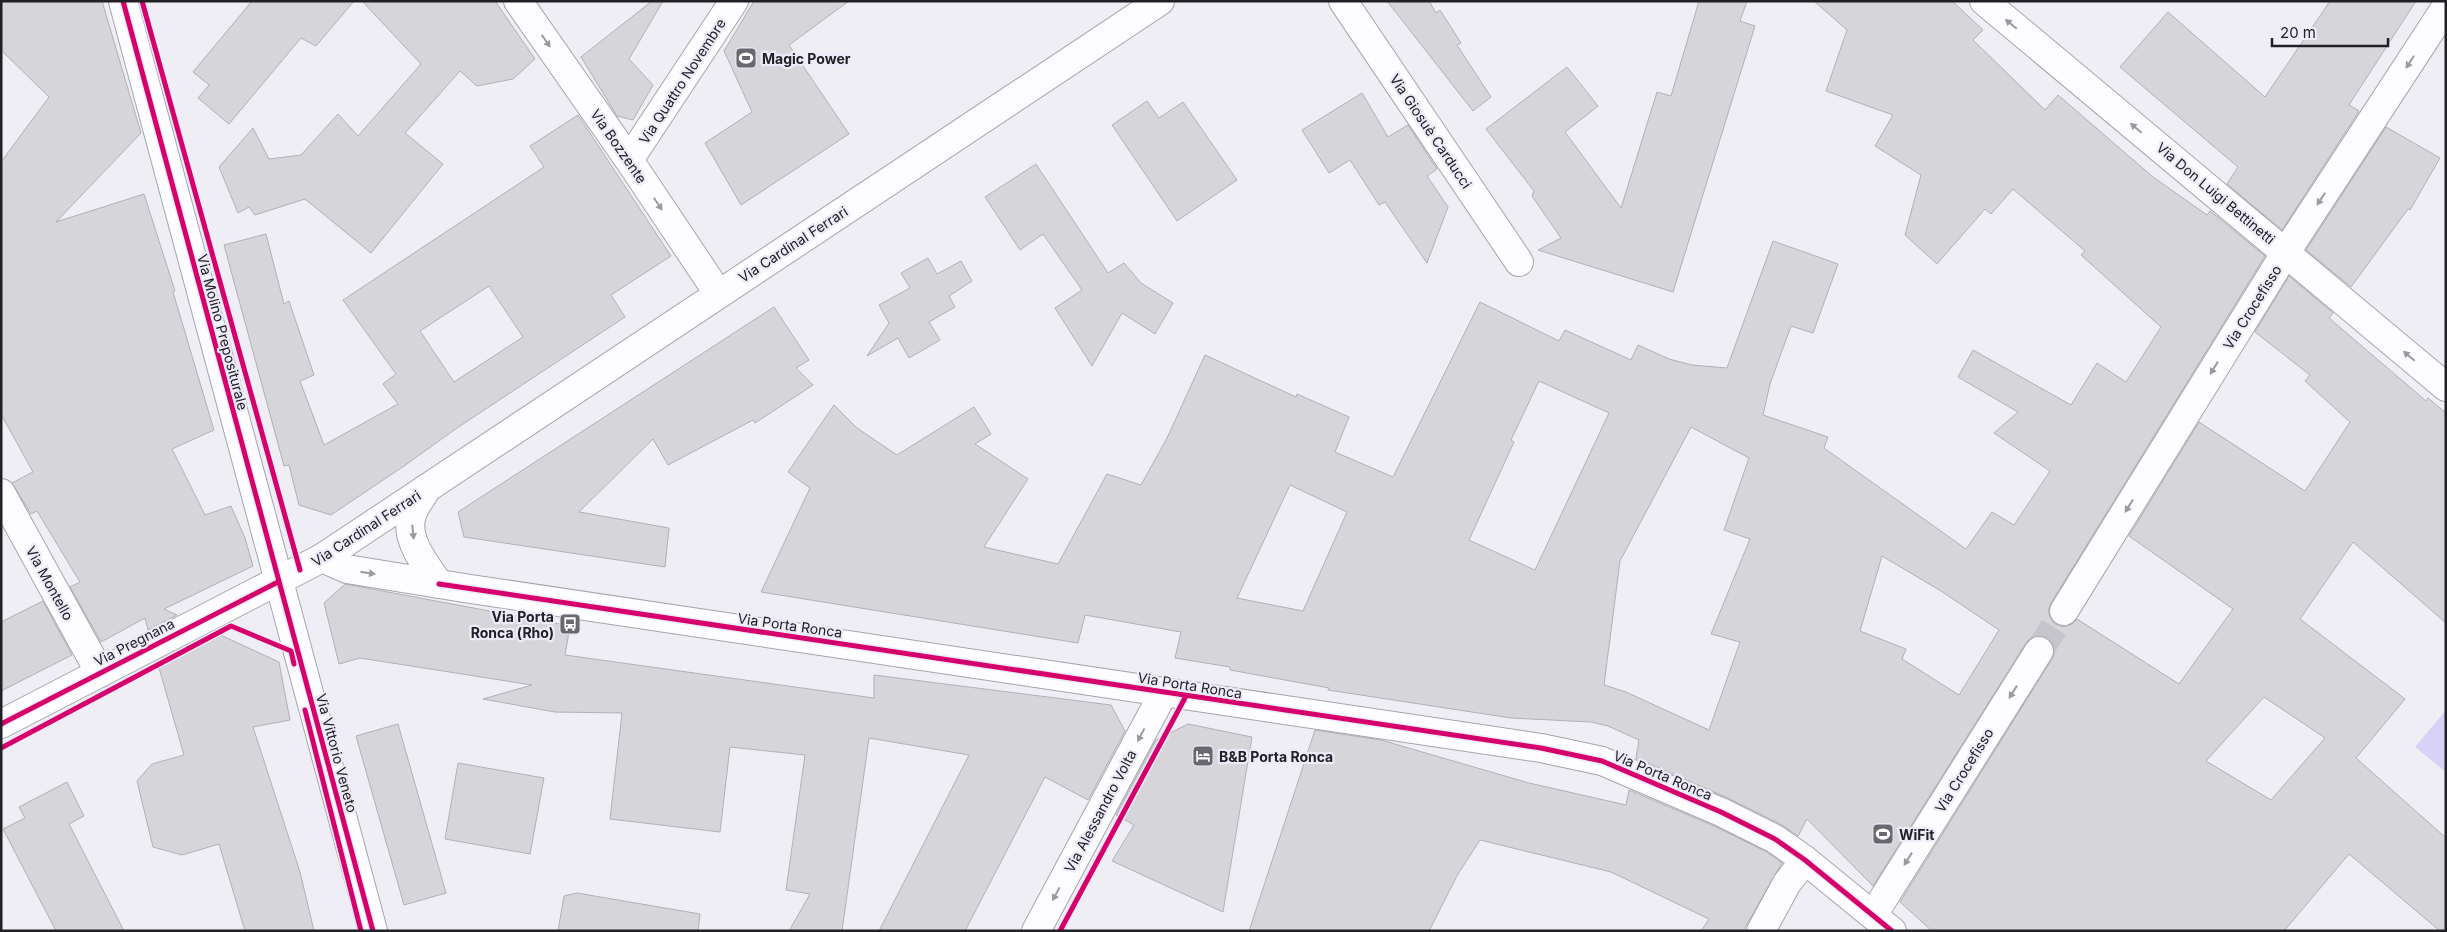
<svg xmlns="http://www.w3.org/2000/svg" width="2447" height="932" viewBox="0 0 2447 932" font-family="Inter,sans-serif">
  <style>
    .green { fill: #d9d2f7 }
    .building { fill: #d6d5da; stroke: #b1b0b6; fill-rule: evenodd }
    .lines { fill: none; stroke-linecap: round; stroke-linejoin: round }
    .minor-tunnel { stroke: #c6c5cb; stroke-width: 28; stroke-dasharray: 28 14; stroke-linecap: butt }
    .minor-casing { stroke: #a6a5aa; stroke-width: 30 }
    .minor { stroke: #fdfcfe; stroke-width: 28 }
    .cycleway-casing { stroke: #edebf8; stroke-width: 8 }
    .cycleway { stroke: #d6006c; stroke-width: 5 }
    .oneway { fill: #9a999c }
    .labels { text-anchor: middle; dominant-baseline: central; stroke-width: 4.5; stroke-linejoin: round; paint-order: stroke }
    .poi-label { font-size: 14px; font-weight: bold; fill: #212025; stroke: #edebf8; text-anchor: start }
    .street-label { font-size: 14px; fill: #212025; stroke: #edebf8 }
  </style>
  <rect width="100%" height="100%" fill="#efeef5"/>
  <!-- green -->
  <polygon class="green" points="2446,710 2446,772 2415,747"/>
  <!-- building -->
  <g class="building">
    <polygon points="1,1 102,1 141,133 56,222 144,194 175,291 173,292 214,430 172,449 205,515 231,506 245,538 253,566 164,609 177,615 148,630 145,618 101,642 70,587 80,582 37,511 31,514 12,483 33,472 1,414 1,162 49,97 1,50"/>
    <polygon points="252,1 354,1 316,46 301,38 229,124 198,98 209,85 193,72"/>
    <polygon points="362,1 495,1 535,59 513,79 477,86 460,71 405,133 443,164 371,253 305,199 255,215 249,207 238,213 219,167 253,128 269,159 301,155 338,114 358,136 421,64"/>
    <polygon points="652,1 663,1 629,59 653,85 633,120 617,116 581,57"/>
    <polygon points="754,1 849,1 789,45 849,134 741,205 705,143 752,112 724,51"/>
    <polygon points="1387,1 1429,1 1436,13 1440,10 1461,43 1457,45 1491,97 1473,111"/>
    <polygon points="1699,1 1747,1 1740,21 1755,26 1673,292 1538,250 1561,238 1532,196 1534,191 1486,129 1567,67 1598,106 1565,132 1621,208 1657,92 1671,96"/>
    <path d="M 1814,1 L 1952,1 L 1983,30 L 1973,40 L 2045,110 L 2058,95 L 2153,177 L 2207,215 L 2210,211 L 2265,256 L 2051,603 L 2048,611 L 2051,619 L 2055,624 L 2064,627 L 2072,624 L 2077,619 L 2179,684 L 2233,609 L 2129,536 L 2199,422 L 2305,491 L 2350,422 L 2305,381 L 2310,375 L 2255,332 L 2289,276 L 2333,313 L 2329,318 L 2426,401 L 2428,398 L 2446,413 L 2446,623 L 2353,542 L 2300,619 L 2405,699 L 2356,758 L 2446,838 L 2446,931 L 2440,931 L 2349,854 L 2284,931 L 1932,931 L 1900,902 L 2052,659 L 2055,652 L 2053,644 L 2048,638 L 2040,635 L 2032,637 L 2026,643 L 1873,886 L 1807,819 L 1798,836 L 1782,825 L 1728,798 L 1636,758 L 1639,740 L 1608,726 L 1591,722 L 1511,718 L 1328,690 L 1329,688 L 1230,670 L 1230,667 L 1175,658 L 1181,632 L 1085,615 L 1078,643 L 761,592 L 810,488 L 788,472 L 834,405 L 857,428 L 897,455 L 974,407 L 991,434 L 975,444 L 1028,479 L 984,547 L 1058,564 L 1107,474 L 1141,485 L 1167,438 L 1205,355 L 1296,397 L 1297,394 L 1349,417 L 1335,452 L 1393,477 L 1480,302 L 1559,341 L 1565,330 L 1631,360 L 1638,345 L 1669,359 L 1692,365 L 1727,368 L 1773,241 L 1838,264 L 1813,333 L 1791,326 L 1770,384 L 1763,415 L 1828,437 L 1824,448 L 1966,549 L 1992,512 L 2014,525 L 2050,471 L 1994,433 L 2018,412 L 1958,377 L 1973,350 L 2071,405 L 2097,363 L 2126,382 L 2161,327 L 2081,255 L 2085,251 L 2013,189 L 1991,214 L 1985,209 L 1937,264 L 1905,235 L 1921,175 L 1875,146 L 1893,115 L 1826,91 L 1847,30 ZM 1539,381 L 1609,413 L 1535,570 L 1469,540 L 1514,442 L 1511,440 ZM 1691,427 L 1749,458 L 1724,530 L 1750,539 L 1711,634 L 1740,642 L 1709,730 L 1626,692 L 1604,685 L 1620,561 ZM 1290,485 L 1347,512 L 1303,611 L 1237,598 ZM 1882,556 L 1941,591 L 1999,630 L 1959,695 L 1902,659 L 1906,649 L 1860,631 ZM 2264,697 L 2325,738 L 2271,800 L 2206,761 Z"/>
    <polygon points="2330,1 2416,1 2349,105 2359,111 2282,230 2227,184 2238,167 2120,67 2168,12 2265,97"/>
    <polygon points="1362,93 1388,137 1408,125 1437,169 1427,176 1448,207 1427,263 1385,202 1379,205 1350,160 1329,173 1302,130"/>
    <polygon points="1147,101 1159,118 1183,102 1237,180 1177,221 1112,125"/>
    <path d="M 578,115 L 671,256 L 611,295 L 625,317 L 457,428 L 404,466 L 331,515 L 299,505 L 289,465 L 284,466 L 224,245 L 266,234 L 284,304 L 289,301 L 314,375 L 300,381 L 324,445 L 398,404 L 383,384 L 396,374 L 343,300 L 544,167 L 530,146 ZM 489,286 L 523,337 L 454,382 L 420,331 Z"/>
    <polygon points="2386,127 2440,158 2410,210 2408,209 2351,287 2306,250"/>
    <polygon points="1036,164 1108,273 1124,263 1141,283 1173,303 1155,334 1122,313 1092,366 1055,308 1082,290 1043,234 1020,250 985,197"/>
    <polygon points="928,258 937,274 961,261 972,281 949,296 955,307 929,322 940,340 909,358 898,338 867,356 889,323 879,305 910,288 901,273"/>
    <polygon points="774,307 809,360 796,368 813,385 755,423 753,420 668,465 653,439 579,512 669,528 665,567 464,537 458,512"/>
    <polygon points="345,584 570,626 565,655 874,698 874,675 1111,705 1125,731 1088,800 1045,777 965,931 879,931 969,755 869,738 842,931 789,931 810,894 786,890 805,755 730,747 720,832 610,819 622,713 555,712 483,699 532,685 360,658 339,664 324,603"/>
    <polygon points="43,601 72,655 1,691 1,622"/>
    <polygon points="214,632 279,662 290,720 253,727 300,872 314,931 245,931 219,844 182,855 153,847 137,781 152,764 184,755 157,661"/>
    <polygon points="398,724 446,893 404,905 356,736"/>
    <polygon points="1188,724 1252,737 1223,912 1112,861 1134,825 1116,815 1156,740"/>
    <polygon points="1315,730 1381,740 1529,783 1626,805 1629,790 1714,826 1767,852 1782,863 1743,931 1701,931 1709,919 1611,872 1480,840 1458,874 1429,931 1249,931"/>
    <polygon points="458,763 544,778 530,854 445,839"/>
    <polygon points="67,782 84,816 69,824 124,931 56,931 3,829 25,818 19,807"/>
    <polygon points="577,893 700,914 698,931 558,931 564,896"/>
  </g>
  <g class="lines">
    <!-- minor-tunnel -->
    <polyline class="minor-tunnel" points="2039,651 2064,611"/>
    <!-- minor casing -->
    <g class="minor-casing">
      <g id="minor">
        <polyline points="123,1 373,931"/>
        <polyline points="518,1 629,160 718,293"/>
        <polyline points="1343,1 1519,262"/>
        <polyline points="1984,1 2446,387"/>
        <polyline points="629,160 734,1"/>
        <path d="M 427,488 C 423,496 416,504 413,512 C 402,537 426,565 439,584"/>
        <polyline points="1,493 100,673"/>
        <polyline points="322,558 347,569 464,588 1541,748 1602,761 1721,812 1775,839 1805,860 1892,931"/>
        <polyline points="2064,611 2286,252 2446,7"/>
        <polyline points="1,724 322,558 1160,1"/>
        <polyline points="1873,915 2039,651"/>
        <polyline points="1036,931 1164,692"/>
        <polyline points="1761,931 1787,883 1805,860"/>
      </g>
    </g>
    <!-- minor -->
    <use href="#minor" class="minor"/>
    <!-- cycleway casing -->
    <g class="cycleway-casing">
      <g id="cycleway">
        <polyline points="123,1 373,931"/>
        <polyline points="142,1 300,570"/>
        <polyline points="439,584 1541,748 1602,761 1721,812 1775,839 1805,860 1892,931"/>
        <polyline points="305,710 361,931"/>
        <polyline points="1,724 278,582"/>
        <polyline points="1,748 231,626 291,651 294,664"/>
        <polyline points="1060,931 1186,696"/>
      </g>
    </g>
    <!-- cycleway -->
    <use href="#cycleway" class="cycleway"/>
  </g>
  <!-- one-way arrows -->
  <defs><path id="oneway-solid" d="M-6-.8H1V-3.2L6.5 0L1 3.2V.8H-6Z" transform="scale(1.25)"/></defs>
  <g class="oneway">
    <use href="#oneway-solid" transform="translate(2011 24) rotate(-140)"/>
    <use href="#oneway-solid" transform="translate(546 41) rotate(55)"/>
    <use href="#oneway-solid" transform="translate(2410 62) rotate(123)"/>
    <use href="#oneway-solid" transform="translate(2136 128) rotate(-140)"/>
    <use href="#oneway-solid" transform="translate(2321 199) rotate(123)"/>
    <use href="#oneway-solid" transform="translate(658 204) rotate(56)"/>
    <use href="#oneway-solid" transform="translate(2409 356) rotate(-140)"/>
    <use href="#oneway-solid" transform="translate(2214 368) rotate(122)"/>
    <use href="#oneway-solid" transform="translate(2129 506) rotate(122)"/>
    <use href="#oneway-solid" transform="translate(413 532) rotate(84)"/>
    <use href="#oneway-solid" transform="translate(368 573) rotate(9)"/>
    <use href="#oneway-solid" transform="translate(2013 692) rotate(122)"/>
    <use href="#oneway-solid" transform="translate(1141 735) rotate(118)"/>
    <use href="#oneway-solid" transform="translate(1908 859) rotate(122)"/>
    <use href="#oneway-solid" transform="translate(1056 894) rotate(118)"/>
  </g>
  <!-- icons -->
  <defs>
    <g id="stadium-square" transform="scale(1.125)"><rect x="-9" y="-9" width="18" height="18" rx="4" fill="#69686e" stroke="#edebf8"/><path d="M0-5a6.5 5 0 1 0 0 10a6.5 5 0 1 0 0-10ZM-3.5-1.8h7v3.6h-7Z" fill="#fff"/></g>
    <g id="bus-square" transform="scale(1.125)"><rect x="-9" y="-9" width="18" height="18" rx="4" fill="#69686e" stroke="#edebf8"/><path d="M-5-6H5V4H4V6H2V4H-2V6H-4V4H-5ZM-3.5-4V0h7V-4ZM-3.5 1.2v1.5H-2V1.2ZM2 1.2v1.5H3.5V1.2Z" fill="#fff"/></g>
    <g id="hotel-square" transform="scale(1.125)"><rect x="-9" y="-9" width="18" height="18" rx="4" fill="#69686e" stroke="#edebf8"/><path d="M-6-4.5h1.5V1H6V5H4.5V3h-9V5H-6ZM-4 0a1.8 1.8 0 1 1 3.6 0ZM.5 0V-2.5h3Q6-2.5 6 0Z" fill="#fff"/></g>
  </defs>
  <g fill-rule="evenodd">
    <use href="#stadium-square" x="746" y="58"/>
    <use href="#bus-square" x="570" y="624"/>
    <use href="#hotel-square" x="1203" y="756"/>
    <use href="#stadium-square" x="1883" y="834"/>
  </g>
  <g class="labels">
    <!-- poi labels -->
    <g class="poi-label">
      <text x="762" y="58">Magic Power</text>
      <text x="554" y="616" text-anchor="end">Via Porta<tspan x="554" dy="16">Ronca (Rho)</tspan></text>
      <text x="1219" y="756">B&amp;B Porta Ronca</text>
      <text x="1899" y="834">WiFit</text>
    </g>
    <!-- street labels -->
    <g class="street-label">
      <text transform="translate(682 81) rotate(-57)">Via Quattro Novembre</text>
      <text transform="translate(1431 131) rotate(56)">Via Giosuè Carducci</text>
      <text transform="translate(619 146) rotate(55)">Via Bozzente</text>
      <text transform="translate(2216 193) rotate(40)">Via Don Luigi Bettinetti</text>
      <text transform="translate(793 244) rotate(-33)">Via Cardinal Ferrari</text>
      <text transform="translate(2252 307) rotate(-58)">Via Crocefisso</text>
      <text transform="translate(223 332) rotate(75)">Via Molino Prepositurale</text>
      <text transform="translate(366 528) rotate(-33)">Via Cardinal Ferrari</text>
      <text transform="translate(50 583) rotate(61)">Via Montello</text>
      <text transform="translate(790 625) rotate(8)">Via Porta Ronca</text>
      <text transform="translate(134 642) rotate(-27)">Via Pregnana</text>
      <text transform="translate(1190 685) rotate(9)">Via Porta Ronca</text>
      <text transform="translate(337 753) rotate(75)">Via Vittorio Veneto</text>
      <text transform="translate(1964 770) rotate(-58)">Via Crocefisso</text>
      <text transform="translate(1663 775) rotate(23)">Via Porta Ronca</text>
      <text transform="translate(1100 811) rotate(-62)">Via Alessandro Volta</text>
    </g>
  </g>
  <!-- border -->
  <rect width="2447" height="932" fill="none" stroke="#212025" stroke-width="5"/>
  <!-- scale -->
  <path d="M2272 38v8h116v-8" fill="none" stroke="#212025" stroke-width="2.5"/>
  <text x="2280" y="38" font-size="15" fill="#212025" stroke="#edebf8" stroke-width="4" paint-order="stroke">20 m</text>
</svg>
